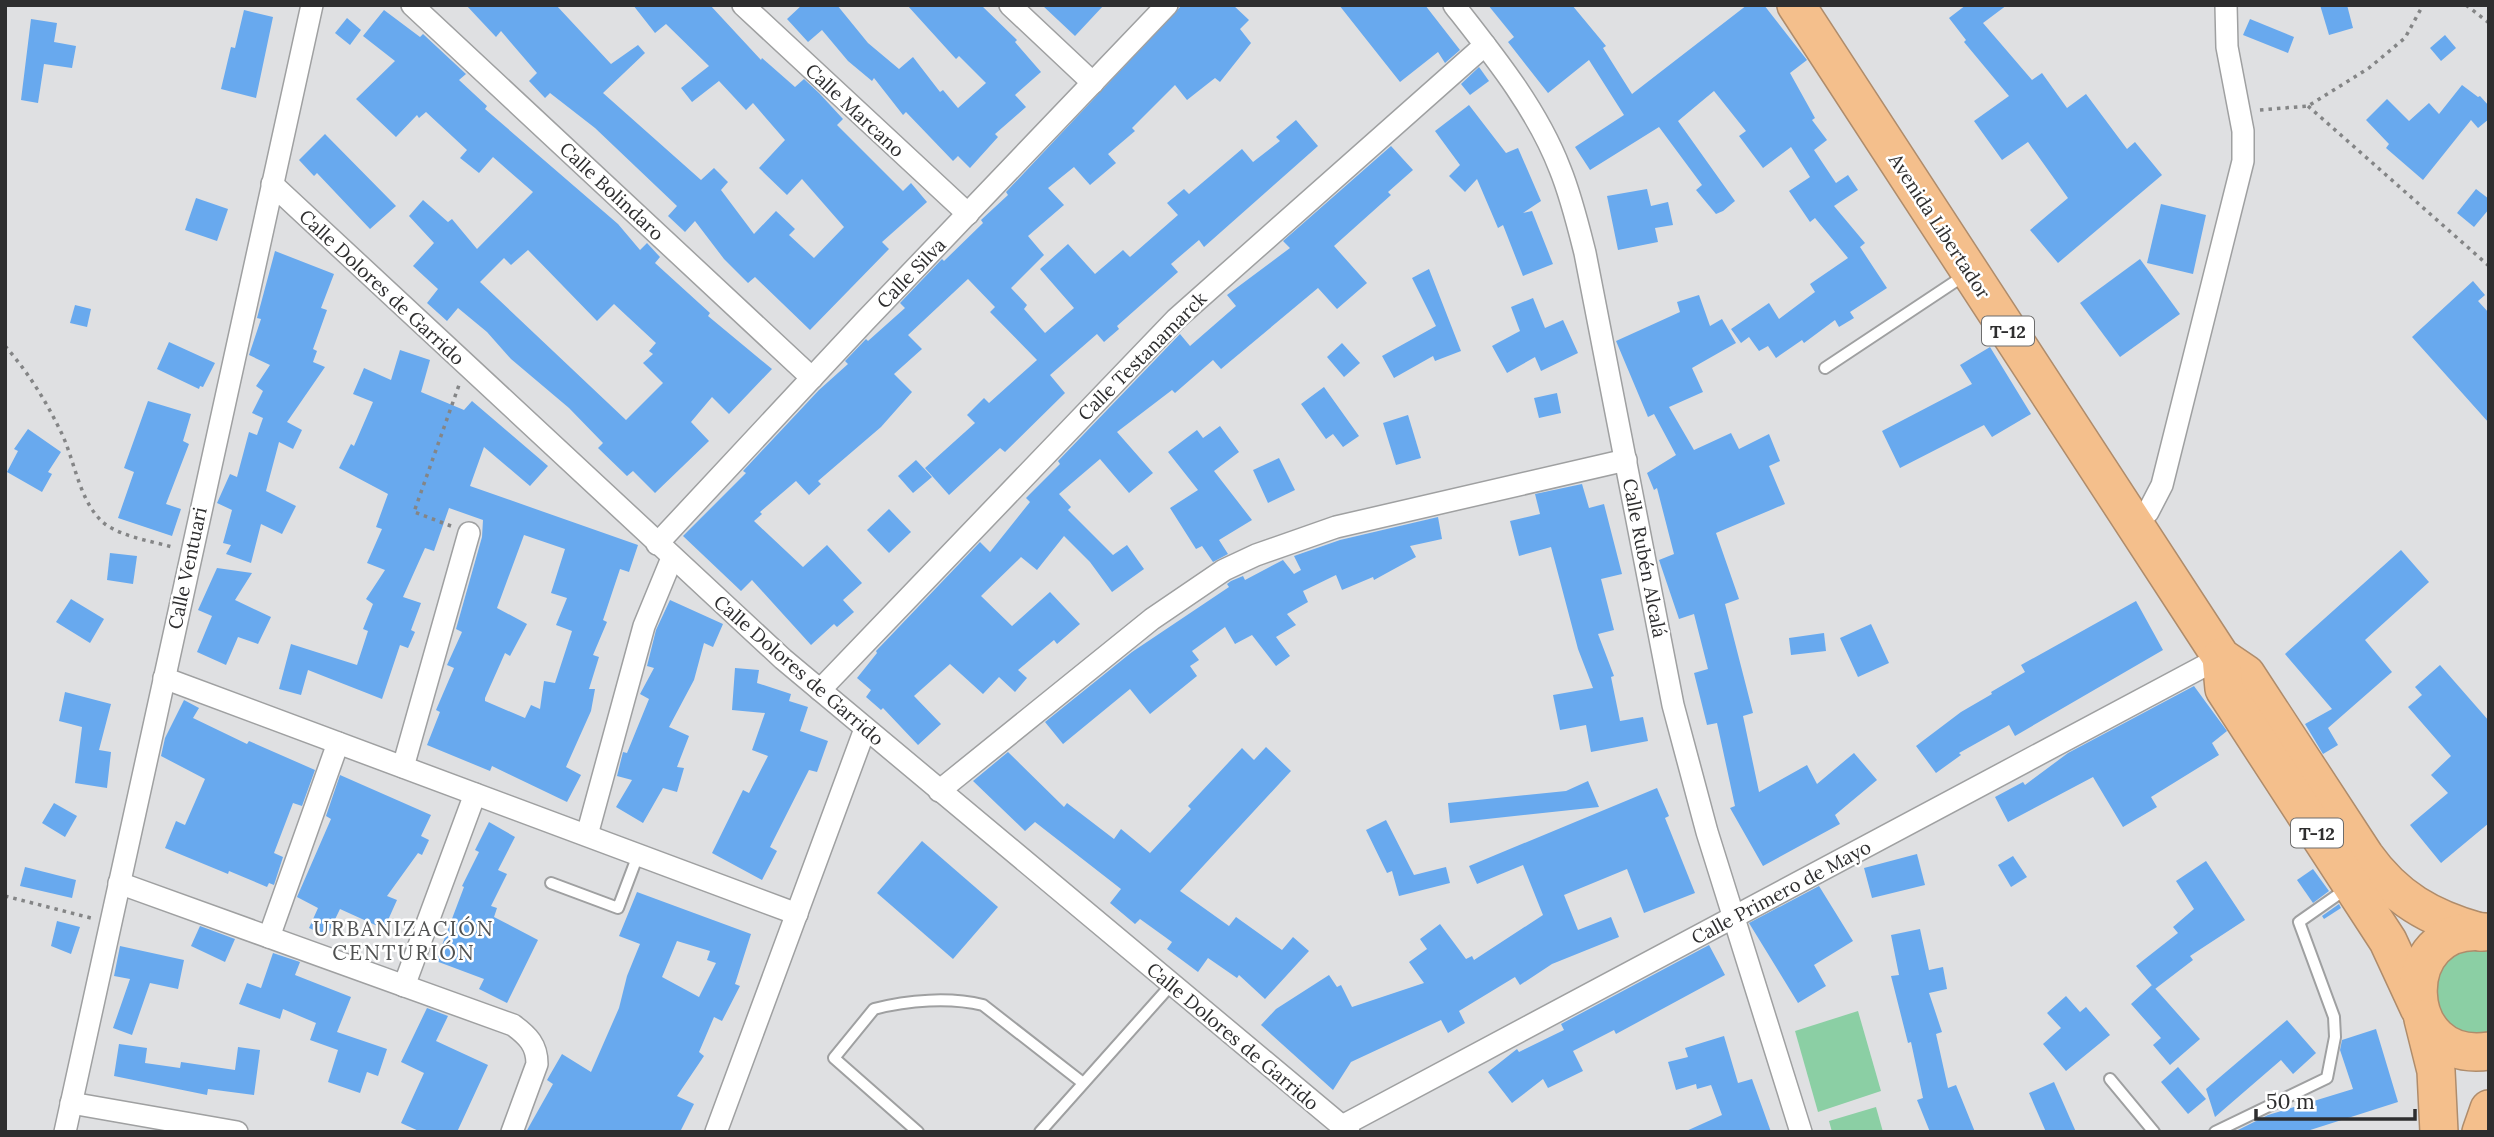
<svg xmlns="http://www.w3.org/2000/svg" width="2494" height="1137" viewBox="0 0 2494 1137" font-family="Lora,serif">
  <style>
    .green { fill: #8bcfa4 }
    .building { fill: #68a9ee; fill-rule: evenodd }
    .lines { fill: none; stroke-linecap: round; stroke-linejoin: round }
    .lane-casing { stroke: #9fa0a1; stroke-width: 14 }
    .street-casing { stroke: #9fa0a1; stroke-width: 24 }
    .highway-casing { stroke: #af8c6b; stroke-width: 40 }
    .path { stroke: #848586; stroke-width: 3.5; stroke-dasharray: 3.5 5; stroke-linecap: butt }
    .lane { stroke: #fff; stroke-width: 10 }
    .street { stroke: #fff; stroke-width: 21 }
    .highway { stroke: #f4bf8c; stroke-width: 37 }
    .labels { text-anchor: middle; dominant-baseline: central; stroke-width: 5; stroke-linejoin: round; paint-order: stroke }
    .shield { fill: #fff; stroke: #6d6d6d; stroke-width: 2 }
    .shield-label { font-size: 18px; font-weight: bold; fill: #2e2e2f }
    .street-label { font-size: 19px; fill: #2e2e2f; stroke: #fff }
    .neighbourhood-label { font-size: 21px; letter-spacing: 2px; fill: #505151; stroke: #fff }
  </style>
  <rect width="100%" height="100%" fill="#dfe0e2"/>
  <!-- green -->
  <g class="green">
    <polygon points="2489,945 2489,1041 2449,1033 2429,983 2441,958"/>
    <polygon points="1858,1011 1881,1091 1818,1112 1795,1031"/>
    <polygon points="1876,1107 1883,1132 1832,1132 1829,1121"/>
  </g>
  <!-- building -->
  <g class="building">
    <polygon points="466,5 556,5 611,64 638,45 645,53 603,93 701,180 714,168 728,182 721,190 754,234 776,211 795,229 789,235 814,258 844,227 802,179 787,195 759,168 785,140 753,103 746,110 719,81 692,102 681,88 709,66 666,24 655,33 633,5 710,5 761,60 762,58 795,87 804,79 819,93 843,119 837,125 903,191 911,183 927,202 882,242 889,249 810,330 755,277 748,283 724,259 695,221 685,232 668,216 677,206 595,128 550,93 545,98 529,81 537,73 501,31 496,37"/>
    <polygon points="802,5 837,5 868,43 899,69 913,57 940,92 943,90 958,108 986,83 959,56 956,59 907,5 981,5 1017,40 1015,42 1041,72 1015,95 1026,107 995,134 998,137 970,168 958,156 953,161 906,112 903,115 874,78 872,81 848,61 822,30 808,42 787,19"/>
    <polygon points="1042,5 1104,5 1075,36"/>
    <polygon points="1182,5 1233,5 1249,20 1240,29 1251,43 1220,82 1215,78 1187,100 1175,85 1132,128 1135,131 1108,154 1116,163 1090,185 1074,167 1048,188 1064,205 1028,236 1044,255 1011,288 1027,305 1024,309 1045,333 1074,308 1040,269 1068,244 1095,274 1123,250 1130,257 1178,215 1167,203 1184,189 1189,194 1242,149 1253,162 1280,141 1276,137 1296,120 1318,146 1204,247 1199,240 1171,264 1178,272 1117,326 1119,329 1104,342 1097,334 1050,375 1065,393 1005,452 1000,448 949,495 925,468 975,423 967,415 984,398 989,403 1037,360 990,312 995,307 968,279 908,335 922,349 894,374 912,392 881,427 818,481 821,484 809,495 796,481 760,512 762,514 754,521 803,567 827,545 862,583 843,600 854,612 837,627 834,624 811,645 752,580 741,591 683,536 746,473 743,471 819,390 848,364 845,361 866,339 868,341 905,308 900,303 942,259 944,261 983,223 981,220 1008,195 1006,192"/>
    <polygon points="1339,5 1425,5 1460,50 1445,63 1438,52 1400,82"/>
    <polygon points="1488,5 1572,5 1606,46 1603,48 1632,94 1747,5 1764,5 1807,60 1790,73 1815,118 1812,120 1827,140 1814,150 1836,183 1848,175 1858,190 1834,206 1865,243 1860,247 1887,288 1850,312 1854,318 1839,327 1835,320 1804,343 1802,340 1776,358 1768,346 1759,351 1749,337 1741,343 1731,329 1769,303 1779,319 1815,292 1810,284 1848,258 1815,218 1810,222 1789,191 1810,177 1791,147 1763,168 1739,136 1746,131 1714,91 1678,121 1735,201 1723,211 1716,214 1696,190 1702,185 1659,127 1590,170 1575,147 1624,115 1589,60 1548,93 1508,42 1514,37"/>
    <polygon points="1966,5 2007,5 1983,23 2032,80 2042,73 2067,108 2086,94 2127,149 2135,142 2162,175 2058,263 2030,230 2068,198 2028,142 2002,160 1974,121 2009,96 1964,42 1966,40 1949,18"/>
    <polygon points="2320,5 2347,5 2353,28 2329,35"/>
    <polygon points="244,10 273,17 256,98 221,89 231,47 235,48"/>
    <path d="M 384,10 L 420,37 L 423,34 L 466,74 L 459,80 L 487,106 L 485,109 L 618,224 L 640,250 L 647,243 L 660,257 L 655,263 L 710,313 L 708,316 L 772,369 L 729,414 L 712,397 L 691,422 L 709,441 L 655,493 L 633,471 L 627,476 L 598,448 L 603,443 L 569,408 L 511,359 L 487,332 L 458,308 L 447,321 L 427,303 L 438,289 L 413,266 L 434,243 L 409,216 L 423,200 L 448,222 L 452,219 L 477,249 L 533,192 L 493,157 L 479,173 L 460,158 L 467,150 L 426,112 L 419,118 L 417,115 L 396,137 L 356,99 L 395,61 L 363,36 ZM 528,250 L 597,321 L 614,304 L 656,343 L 649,351 L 653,354 L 643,363 L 663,383 L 626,420 L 480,282 L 504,258 L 511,265 Z"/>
    <polygon points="347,18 361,30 350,45 335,33"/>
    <polygon points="31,19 57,23 54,42 76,46 72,68 44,64 38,103 21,100"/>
    <polygon points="2250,19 2294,37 2288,53 2243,35"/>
    <polygon points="2445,35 2456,48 2441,61 2430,48"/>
    <polygon points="1479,67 1489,81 1470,95 1461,84"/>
    <polygon points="2462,85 2478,97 2480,96 2489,106 2489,119 2478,128 2471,120 2423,180 2386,148 2389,144 2366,120 2387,99 2409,121 2429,103 2439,114"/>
    <polygon points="1469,105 1506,153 1518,148 1541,201 1523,213 1532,211 1553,264 1523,276 1503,225 1498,228 1477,179 1465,192 1449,176 1460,165 1435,131"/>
    <polygon points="325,134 396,206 370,229 317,173 314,176 299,160"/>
    <polygon points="1391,146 1413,170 1388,192 1391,195 1334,246 1367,283 1337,309 1318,288 1221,369 1213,360 1175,393 1172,390 1117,432 1153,473 1129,493 1100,459 1059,494 1071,507 1068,510 1113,555 1127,545 1144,569 1112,592 1090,562 1064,536 1037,570 1021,557 981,596 1012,626 1050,592 1080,624 1057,644 1054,640 1018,670 1027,678 1015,692 999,677 983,694 950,664 914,696 941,724 918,745 883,708 881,710 866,697 871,690 857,678 877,653 876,651 980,542 990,552 1030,502 1026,498 1060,464 1058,461 1180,334 1190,346 1236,306 1227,295 1290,248 1283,241"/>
    <polygon points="1647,189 1651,206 1668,202 1673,225 1655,228 1658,242 1618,250 1607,196"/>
    <polygon points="2476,189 2489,199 2489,209 2474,227 2457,213"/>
    <polygon points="196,198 228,209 217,241 185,230"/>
    <polygon points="2161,204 2206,215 2193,274 2147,263"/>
    <polygon points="275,251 334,274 321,308 327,310 313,349 317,351 313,362 325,367 287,422 302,430 293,449 279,442 266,491 296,506 282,534 261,524 251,563 226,554 231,545 223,543 232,510 217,503 230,474 237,477 249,432 257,435 263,418 252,413 263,391 256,386 270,365 249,355 261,319 257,318"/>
    <polygon points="2140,259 2180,314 2120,357 2080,303"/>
    <polygon points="1429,269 1461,351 1435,361 1433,356 1394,378 1382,356 1436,326 1412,278"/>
    <polygon points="2473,281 2485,295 2478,301 2489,313 2489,423 2412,337"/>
    <polygon points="1699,295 1710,326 1722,319 1736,343 1692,368 1703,392 1669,407 1694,450 1731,433 1739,449 1769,434 1780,461 1769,466 1785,504 1716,533 1739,599 1725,604 1753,713 1743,716 1759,792 1807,765 1817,784 1854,753 1877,780 1835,815 1840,824 1763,866 1730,808 1735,806 1717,723 1707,725 1694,673 1708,669 1694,614 1679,619 1659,560 1674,554 1657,488 1654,490 1647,473 1676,455 1654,414 1648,417 1616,341 1680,312 1677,302"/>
    <polygon points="1533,298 1545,328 1563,320 1578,353 1541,371 1535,357 1507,373 1492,346 1520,331 1511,307"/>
    <polygon points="75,305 91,309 87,327 70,323"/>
    <polygon points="169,342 215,363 203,387 200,386 199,389 157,369"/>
    <polygon points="1342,343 1360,363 1344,377 1327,357"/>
    <polygon points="1990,347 2031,414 1992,437 1984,425 1900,468 1882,431 1972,384 1960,365"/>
    <path d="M 400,350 L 430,360 L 421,392 L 464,410 L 472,401 L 548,466 L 530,486 L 484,447 L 470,486 L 638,545 L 629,572 L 620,569 L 603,620 L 607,622 L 593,655 L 599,657 L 589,689 L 595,689 L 591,711 L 566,767 L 581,775 L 567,802 L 492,766 L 490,771 L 427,745 L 440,712 L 436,710 L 454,668 L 447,665 L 462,632 L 456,629 L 482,537 L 483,520 L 449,508 L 434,551 L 425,548 L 403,597 L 421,603 L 411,630 L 415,632 L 408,648 L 400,645 L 382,699 L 308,670 L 301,695 L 279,689 L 291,644 L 357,665 L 368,631 L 363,629 L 373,604 L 366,599 L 385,570 L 367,563 L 382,529 L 376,527 L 388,494 L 339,468 L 351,444 L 354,446 L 373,402 L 353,394 L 364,368 L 391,380 ZM 524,535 L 565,549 L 551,593 L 567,598 L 556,625 L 572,631 L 555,683 L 544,681 L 540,709 L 531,705 L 525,718 L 485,701 L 485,698 L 505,653 L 510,656 L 527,624 L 497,608 Z"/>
    <polygon points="1324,387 1359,436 1343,447 1333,434 1326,439 1301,404"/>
    <polygon points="1557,393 1561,413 1539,418 1534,398"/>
    <polygon points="148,401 191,414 183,441 189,444 166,504 181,509 172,536 118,518 134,472 124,468"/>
    <polygon points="1408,415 1421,458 1396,465 1383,423"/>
    <polygon points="1220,426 1239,452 1214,471 1252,520 1219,540 1228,554 1213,562 1202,546 1196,549 1170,508 1198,490 1168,452 1197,430 1203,438"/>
    <polygon points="28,429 61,452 48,472 52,474 42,492 7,472 18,451 14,449"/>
    <polygon points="1279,458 1295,490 1268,503 1253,470"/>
    <polygon points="916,460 932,477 913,493 898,476"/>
    <polygon points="1582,484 1589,508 1604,504 1622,574 1601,579 1614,630 1598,634 1614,676 1611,677 1620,721 1643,717 1648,741 1591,752 1586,725 1560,730 1553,695 1593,688 1578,649 1551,547 1519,556 1510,521 1540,514 1535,494"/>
    <polygon points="889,509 911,532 889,553 867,530"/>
    <polygon points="1438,517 1442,539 1410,546 1416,557 1374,580 1373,577 1342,590 1336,575 1303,591 1308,602 1287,614 1296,625 1276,637 1290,656 1276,666 1252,635 1235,644 1225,627 1192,651 1199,660 1190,666 1197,676 1150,714 1130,689 1063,744 1045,722 1132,652 1229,587 1227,584 1231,581 1243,576 1245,580 1283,560 1294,574 1301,570 1294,556 1340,540"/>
    <polygon points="2401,550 2429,582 2365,640 2392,672 2328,728 2338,745 2323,754 2305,724 2332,709 2285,654"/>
    <polygon points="110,553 137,556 133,584 107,580"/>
    <polygon points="217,568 252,573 235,600 271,617 258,644 238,637 226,665 197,652 212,616 198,610"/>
    <polygon points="71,599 104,619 90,643 56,622"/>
    <polygon points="670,600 723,624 713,647 704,643 694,680 669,727 689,736 677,767 684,768 677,792 663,788 643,823 616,807 632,780 617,776 623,752 627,753 649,699 640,694 654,668 647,666 656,630"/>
    <polygon points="2136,601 2163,650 2015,736 2009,725 1959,753 1961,755 1936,773 1916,746 1961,712 1992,694 1991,692 2025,672 2021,665"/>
    <polygon points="1871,624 1889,663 1858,677 1840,638"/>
    <polygon points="1824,633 1826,651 1791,655 1789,638"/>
    <polygon points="2440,665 2489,721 2489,823 2441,863 2410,825 2448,793 2431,775 2451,756 2408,707 2422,695 2415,687"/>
    <polygon points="735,668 759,670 757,683 791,694 789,701 808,707 800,731 828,741 817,772 809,770 770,847 777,851 762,880 712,853 743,790 749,793 768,756 752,750 765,713 732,710"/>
    <polygon points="2194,686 2227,731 2212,743 2219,755 2151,797 2157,807 2123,827 2093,777 2008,822 1995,797 2023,782 2025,785 2068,753"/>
    <polygon points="65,692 111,704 99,750 111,752 107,788 75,783 82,727 59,721"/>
    <polygon points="184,700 199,708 193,718 247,744 249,741 315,770 302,806 293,803 274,853 283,857 274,885 269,883 267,887 229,871 228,874 165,848 176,821 185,825 205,779 161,756 165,738"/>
    <polygon points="1266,747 1291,771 1180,891 1229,926 1236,917 1282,950 1293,937 1309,951 1265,999 1239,975 1237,978 1208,958 1198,972 1167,949 1172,942 1140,919 1135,924 1110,903 1121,889 1035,822 1025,831 973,781 1008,752 1064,807 1067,803 1114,839 1121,829 1150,853 1191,809 1188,806 1242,748 1254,760"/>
    <polygon points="340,775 431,815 421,836 429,840 422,855 418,853 387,896 397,900 384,929 340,909 327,936 309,928 318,908 297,897 331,819 326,816"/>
    <polygon points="1588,781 1599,807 1450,823 1448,803 1566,791"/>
    <polygon points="1657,788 1669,816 1665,818 1695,893 1644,913 1627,869 1564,895 1578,930 1611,917 1619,937 1552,964 1520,985 1515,977 1459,1011 1465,1023 1448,1033 1441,1020 1351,1062 1333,1090 1261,1025 1276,1009 1329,975 1337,987 1341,985 1352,1007 1424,983 1409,962 1427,949 1420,939 1440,924 1466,959 1472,956 1474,960 1543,915 1523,865 1477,884 1469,866"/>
    <polygon points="54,803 77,816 65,837 42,823"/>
    <polygon points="1386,820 1414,875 1446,867 1450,883 1399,896 1392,871 1387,873 1366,830"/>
    <polygon points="489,822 515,837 498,870 507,874 491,906 497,908 494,917 538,940 507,1003 479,989 484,979 436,961 464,887 462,886 479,852 475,850"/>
    <polygon points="922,841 998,907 953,959 877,893"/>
    <polygon points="1917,854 1925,885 1872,898 1864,868"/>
    <polygon points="2013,856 2027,877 2011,887 1998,865"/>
    <polygon points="2206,861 2245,920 2190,956 2193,960 2155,989 2136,966 2178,933 2173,927 2194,909 2176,881"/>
    <polygon points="25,867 76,880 72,898 20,886"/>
    <polygon points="2313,869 2329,891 2313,903 2297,880"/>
    <polygon points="1819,886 1853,941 1814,965 1826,986 1798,1003 1749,923"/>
    <path d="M 637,892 L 751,934 L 735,984 L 740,986 L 722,1021 L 714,1017 L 699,1052 L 704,1056 L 677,1096 L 694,1104 L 680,1132 L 526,1132 L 553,1084 L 547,1080 L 562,1054 L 591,1072 L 619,1008 L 627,976 L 640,944 L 619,936 ZM 677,941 L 710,951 L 707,960 L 716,963 L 699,997 L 662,977 Z"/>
    <polygon points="2339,904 2341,908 2324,919 2322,916"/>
    <polygon points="57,921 80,927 71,954 51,946"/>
    <polygon points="200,926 235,939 225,962 191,946"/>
    <polygon points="1920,929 1929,970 1943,967 1947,989 1929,993 1942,1032 1936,1034 1948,1088 1956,1085 1975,1132 1930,1132 1917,1100 1923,1098 1911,1042 1908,1043 1891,976 1899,975 1891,935"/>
    <polygon points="1709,945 1725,975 1616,1034 1614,1030 1573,1051 1583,1071 1548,1088 1543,1079 1512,1103 1488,1072 1517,1049 1519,1052 1564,1030 1561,1024"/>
    <polygon points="120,946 184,960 178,989 150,983 132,1035 113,1028 130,979 114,976"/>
    <polygon points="273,953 300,962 295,975 351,997 337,1032 387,1049 378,1076 367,1072 360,1093 328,1082 338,1050 310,1040 316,1023 283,1009 280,1019 239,1004 247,983 261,988"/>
    <polygon points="2152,985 2200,1039 2170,1065 2153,1045 2161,1038 2131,1004"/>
    <polygon points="2066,996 2080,1012 2086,1007 2110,1035 2066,1071 2043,1044 2061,1028 2047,1013"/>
    <polygon points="427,1008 448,1016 436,1041 488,1065 457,1132 421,1132 401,1123 424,1073 401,1062"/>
    <polygon points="2287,1020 2316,1053 2293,1074 2281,1060 2215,1117 2206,1089"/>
    <polygon points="2376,1029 2398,1102 2304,1132 2234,1132 2268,1115 2353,1089 2340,1050 2342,1040"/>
    <polygon points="1724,1036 1738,1083 1752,1079 1771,1132 1684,1132 1722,1115 1711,1085 1697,1089 1696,1084 1676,1090 1668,1062 1688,1057 1685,1048"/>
    <polygon points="119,1044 147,1048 145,1063 180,1068 181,1062 235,1070 238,1047 260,1050 254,1095 208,1089 207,1095 114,1076"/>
    <polygon points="2178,1067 2206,1099 2188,1114 2161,1082"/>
    <polygon points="2054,1082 2076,1132 2046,1132 2029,1093"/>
  </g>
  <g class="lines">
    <!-- lane casing -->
    <g class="lane-casing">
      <g id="lane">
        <polyline points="1825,368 1965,275"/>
        <polyline points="551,883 618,908 638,855"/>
        <polyline points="2110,1079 2154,1132"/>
        <path d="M 918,1132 L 834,1058 L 874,1009 C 908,1000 950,997 983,1005 L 1083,1083"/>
        <polyline points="1040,1132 1171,985"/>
        <polyline points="2215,1132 2327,1078 2335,1037 2334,1017 2299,922 2346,889"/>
      </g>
    </g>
    <!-- street casing -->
    <g class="street-casing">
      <g id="street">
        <polyline points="412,5 812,378"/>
        <polyline points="743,5 968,214"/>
        <polyline points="1010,5 1093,83"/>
        <path d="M 1454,5 C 1494,56 1537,109 1560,169 C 1571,196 1578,225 1585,253 L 1673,705 L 1707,832 L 1801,1132"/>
        <polyline points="272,184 783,659 1349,1132"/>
        <polyline points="2134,524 2148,512 2162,485 2243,161 2243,131 2227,47 2226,5"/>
        <polyline points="657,544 864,322 1167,5"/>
        <polyline points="164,678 797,914"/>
        <polyline points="820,690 1176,319 1485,45"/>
        <polyline points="403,767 469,533"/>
        <polyline points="939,791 1152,619 1224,570 1256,555 1336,527 1626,460"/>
        <polyline points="587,835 644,626 672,558"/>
        <path d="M 119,883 L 513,1025 C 528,1036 537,1045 537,1064 L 512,1132"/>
        <polyline points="269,937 338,743"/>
        <polyline points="404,986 475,794"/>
        <polyline points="71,1103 237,1132"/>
        <polyline points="1342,1126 2221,657"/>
        <polyline points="65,1132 312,5"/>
        <polyline points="716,1132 865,729"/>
      </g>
    </g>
    <!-- highway casing -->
    <g class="highway-casing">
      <g id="highway">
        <path d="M 1796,5 L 2221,657 L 2246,674 L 2365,856 C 2395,898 2430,918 2480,932"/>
        <polyline points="2221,657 2224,689 2388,941 2419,1008"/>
        <path d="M 2484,932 C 2394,922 2397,1065 2489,1051"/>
        <polyline points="2423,1019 2436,1071 2439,1132"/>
        <polyline points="2481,1132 2489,1109"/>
      </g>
    </g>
    <!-- path -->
    <g class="path">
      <polyline points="2466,5 2489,23"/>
      <polyline points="2308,106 2489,266"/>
      <polyline points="2260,110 2308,106 2369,68 2405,38 2423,5"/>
      <path d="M 5,346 C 28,372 46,401 61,432 C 75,460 79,503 105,524 C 123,537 151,541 172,547"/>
      <polyline points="451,526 414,512 459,385"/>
      <polyline points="5,896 91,918"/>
    </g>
    <!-- lane -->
    <use href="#lane" class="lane"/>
    <!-- street -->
    <use href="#street" class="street"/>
    <!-- highway -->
    <use href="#highway" class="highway"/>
  </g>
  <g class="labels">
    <!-- shield labels -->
    <g class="shield">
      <rect x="1982" y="316.5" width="52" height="29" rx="5"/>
      <rect x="2291" y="818.5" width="52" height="29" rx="5"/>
    </g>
    <g class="shield-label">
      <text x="2008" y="331">T-12</text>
      <text x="2317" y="833">T-12</text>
    </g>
    <!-- street labels -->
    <g class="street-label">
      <text transform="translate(855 110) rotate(43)">Calle Marcano</text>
      <text transform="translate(612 191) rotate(43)">Calle Bolindaro</text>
      <text transform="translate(1940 226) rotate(57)">Avenida Libertador</text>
      <text transform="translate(911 273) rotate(-46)">Calle Silva</text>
      <text transform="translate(382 287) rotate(43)">Calle Dolores de Garrido</text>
      <text transform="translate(1142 356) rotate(-45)">Calle Testanamarck</text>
      <text transform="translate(1645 558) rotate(79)">Calle Rubén Alcalá</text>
      <text transform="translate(187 568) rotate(-78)">Calle Ventuari</text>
      <text transform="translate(799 670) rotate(41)">Calle Dolores de Garrido</text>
      <text transform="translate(1781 892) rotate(-28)">Calle Primero de Mayo</text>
      <text transform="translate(1233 1036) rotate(40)">Calle Dolores de Garrido</text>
    </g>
    <!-- neighbourhood labels -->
    <g class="neighbourhood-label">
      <text x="404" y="928">URBANIZACIÓN<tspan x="404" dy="24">CENTURIÓN</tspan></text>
    </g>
  </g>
  <!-- border -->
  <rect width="2494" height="1137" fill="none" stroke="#2e2e2f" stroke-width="14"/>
  <!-- scale -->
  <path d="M2256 1109v10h159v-10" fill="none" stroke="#2e2e2f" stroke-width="3.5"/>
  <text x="2266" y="1109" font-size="21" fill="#2e2e2f" stroke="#ffffff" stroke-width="5" paint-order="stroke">50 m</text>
</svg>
